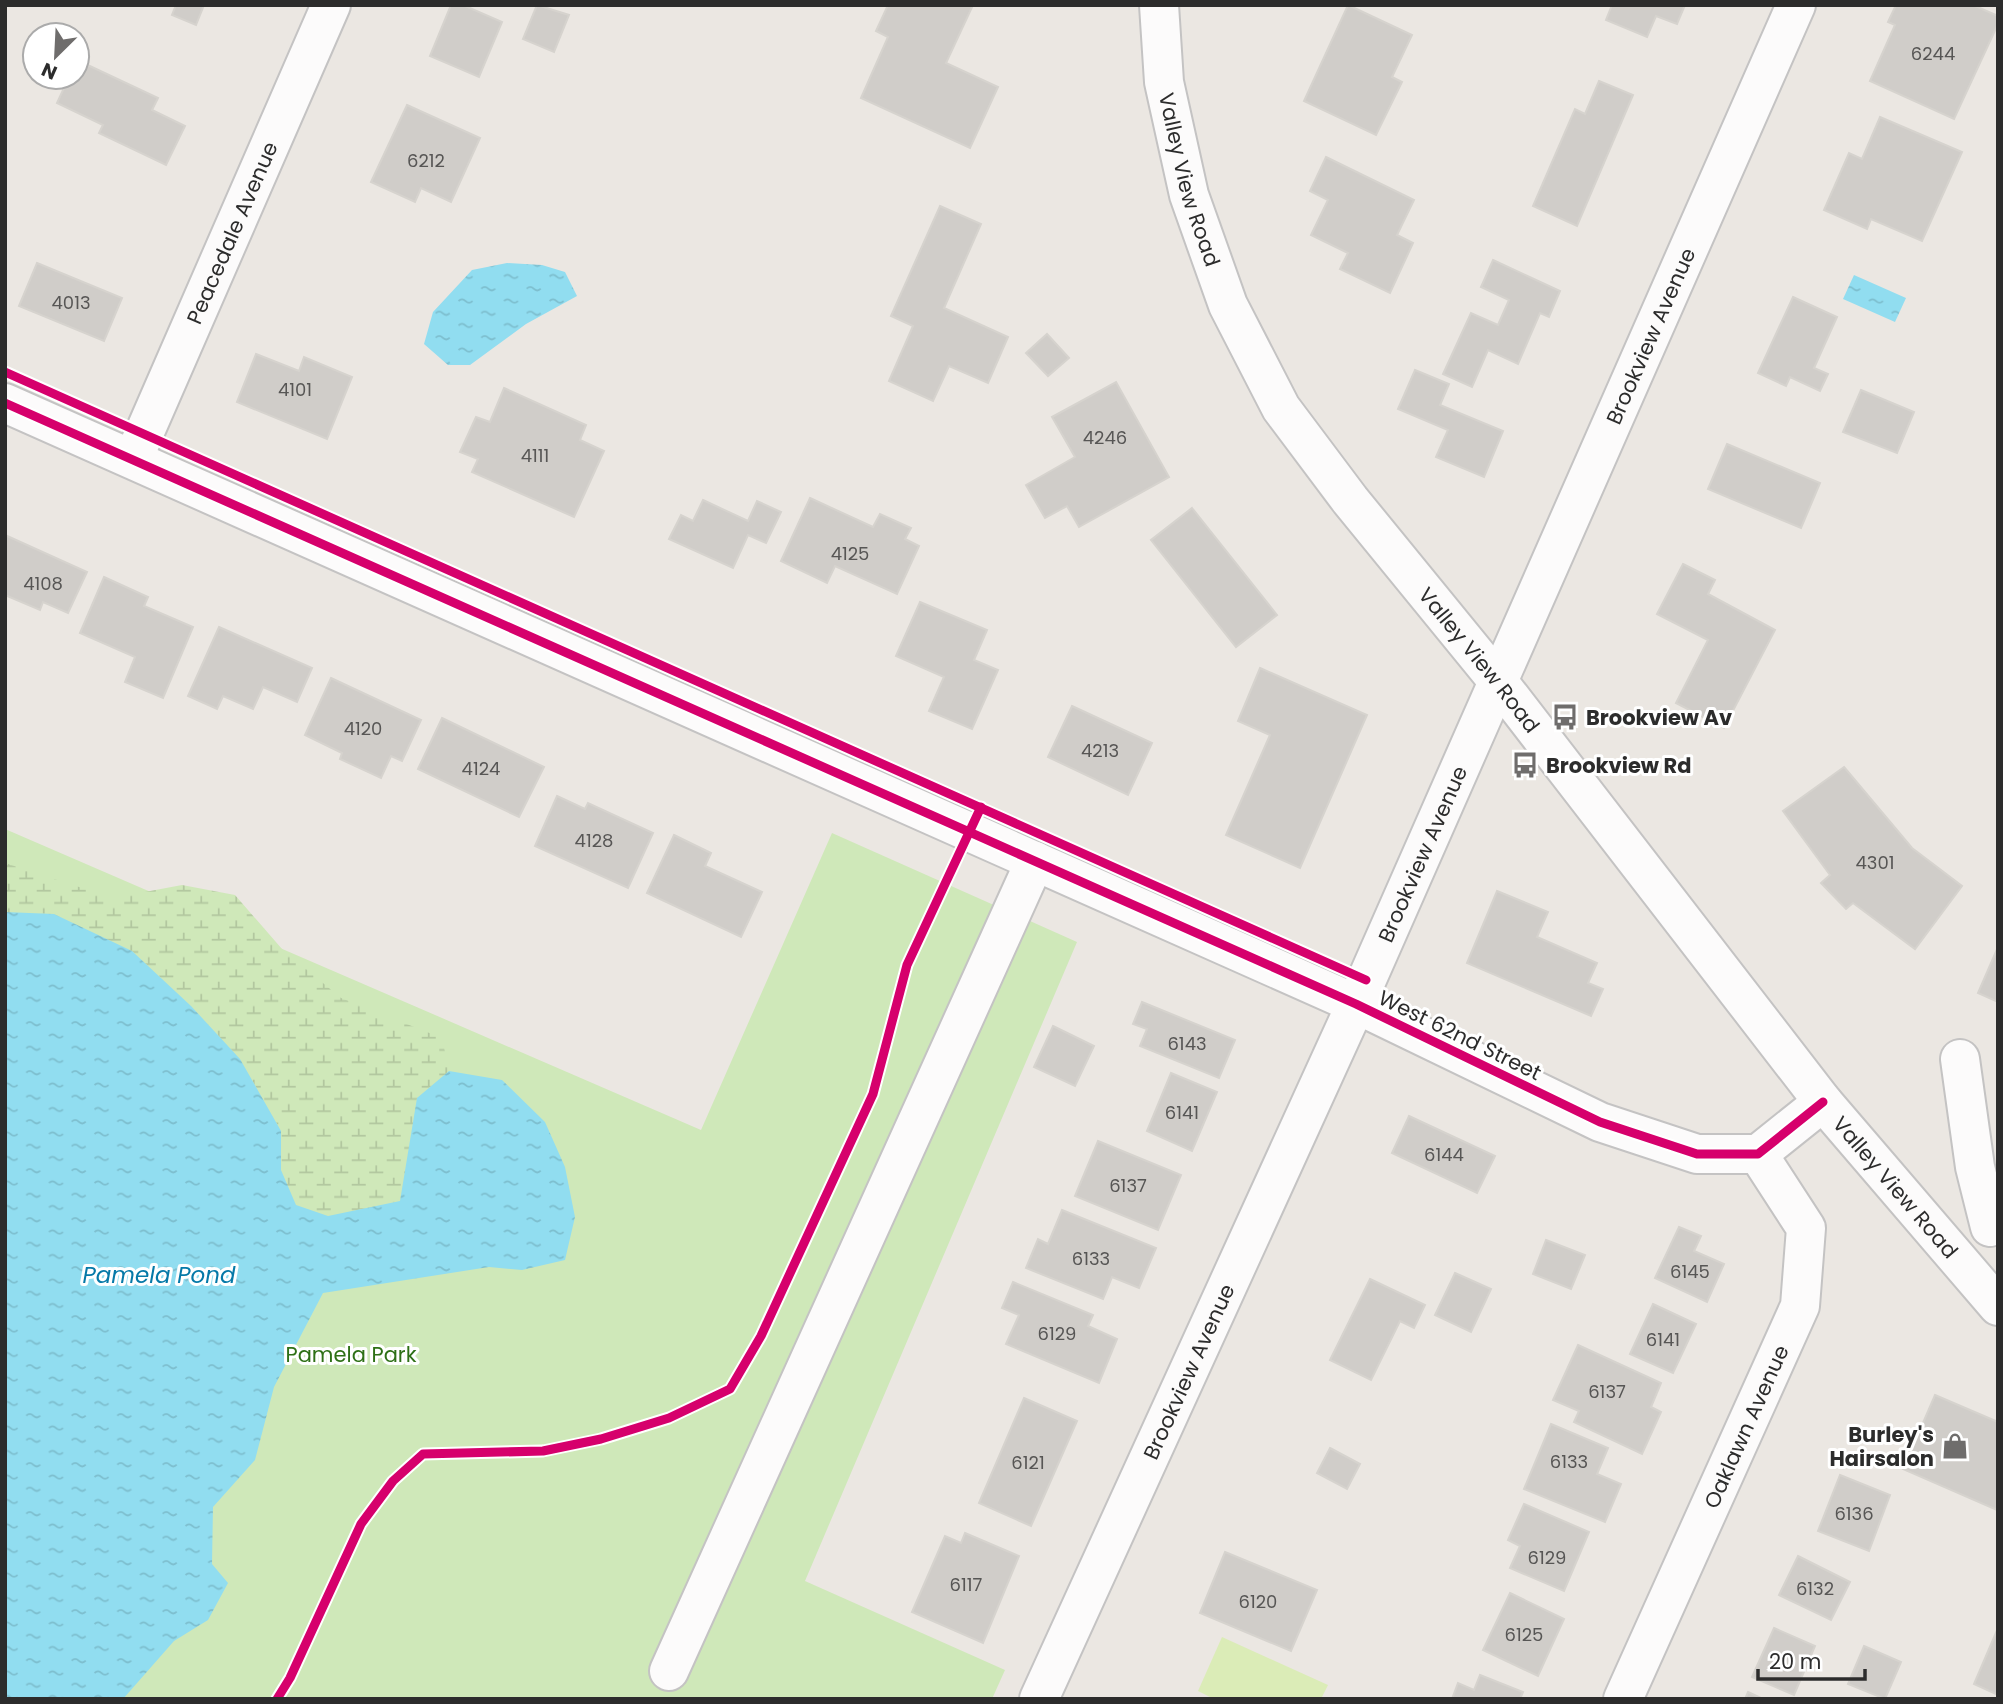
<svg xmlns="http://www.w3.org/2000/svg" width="2003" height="1704" viewBox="0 0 2003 1704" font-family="Poppins,sans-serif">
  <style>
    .grass { fill: #cfe8b9 }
    .wetland { fill: url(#wetland-marsh) }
    .pitch { fill: #dbecb7 }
    .water { fill: url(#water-ripples) }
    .building { fill: #d0cdc9; stroke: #d6d3ce; stroke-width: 2 }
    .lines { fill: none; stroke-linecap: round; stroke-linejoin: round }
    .minor-casing { stroke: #c4c3c3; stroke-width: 42 }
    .minor { stroke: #fcfbfb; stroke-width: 38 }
    .cycleway-casing { stroke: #fff; stroke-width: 13 }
    .cycleway { stroke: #d6006c; stroke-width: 9 }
    .labels { text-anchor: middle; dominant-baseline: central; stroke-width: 6; stroke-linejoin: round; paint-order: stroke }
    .number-label { font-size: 18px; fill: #575655 }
    .street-label { font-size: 21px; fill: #2c2c2c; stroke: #fff }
    .poi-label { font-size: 21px; font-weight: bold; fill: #2c2c2c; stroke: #fff; text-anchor: start }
    .park-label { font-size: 21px; fill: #2e7016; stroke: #fff }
    .water-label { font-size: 23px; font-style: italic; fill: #0579a8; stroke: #fff }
  </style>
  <defs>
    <pattern id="wetland-marsh" width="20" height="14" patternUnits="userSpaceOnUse" patternTransform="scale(1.75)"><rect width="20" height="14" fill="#cfe8b9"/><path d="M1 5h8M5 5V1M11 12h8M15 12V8" fill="none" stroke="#b2c79f"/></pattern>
    <pattern id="water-ripples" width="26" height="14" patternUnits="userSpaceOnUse" patternTransform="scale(1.75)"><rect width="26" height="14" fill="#91ddf0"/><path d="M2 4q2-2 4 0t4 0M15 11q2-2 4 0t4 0" fill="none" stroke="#7dbece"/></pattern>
  </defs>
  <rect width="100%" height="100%" fill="#ebe7e2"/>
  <!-- grass -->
  <polygon class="grass" points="5,829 701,1130 832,833 1077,942 805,1581 1005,1670 992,1699 5,1699"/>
  <!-- wetland -->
  <polygon class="wetland" points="5,863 113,898 182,885 235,895 282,949 341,998 442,1038 449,1071 417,1098 401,1201 328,1216 295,1205 281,1170 281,1131 240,1059 191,1006 132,951 54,914 5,912"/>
  <!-- pitch -->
  <polygon class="pitch" points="1222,1637 1328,1685 1321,1699 1214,1699 1198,1691"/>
  <!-- water -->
  <g class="water">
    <polygon points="507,263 542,265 565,272 577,296 526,324 470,365 448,365 424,344 433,312 472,270"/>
    <polygon points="1854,275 1906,298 1895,322 1843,299"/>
    <polygon points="5,912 54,914 132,951 191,1006 240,1059 281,1131 281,1170 296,1205 328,1216 400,1201 417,1098 449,1071 502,1080 545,1122 565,1167 575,1217 565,1260 522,1270 489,1267 323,1293 274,1387 255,1460 213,1507 212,1564 228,1583 208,1620 174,1641 123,1699 5,1699"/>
  </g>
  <!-- building -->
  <g class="building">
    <polygon points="176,5 204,5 196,25 172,15"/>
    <polygon points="451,5 463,5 502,22 479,77 430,56"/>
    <polygon points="537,5 569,15 554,52 523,39"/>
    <polygon points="888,5 973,5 946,63 998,87 970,148 861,98 888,37 876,31"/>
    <polygon points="1348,5 1412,35 1392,77 1402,82 1376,135 1304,101"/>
    <polygon points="1612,5 1685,5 1677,24 1656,16 1647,37 1606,20"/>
    <polygon points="1896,5 1973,5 1998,16 1998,24 1954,119 1870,81 1895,25 1888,22"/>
    <polygon points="77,60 158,98 152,110 185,126 166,165 99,133 103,125 57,103 69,77 77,77"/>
    <polygon points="1599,81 1633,95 1577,226 1533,206 1575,109 1585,114"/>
    <polygon points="407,105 480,138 451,202 421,188 415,202 371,182"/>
    <polygon points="1880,117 1962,152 1922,241 1871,219 1867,229 1824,210 1849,153 1862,159"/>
    <polygon points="1326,157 1414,200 1397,235 1413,243 1390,293 1340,269 1348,253 1311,235 1328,200 1310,191"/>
    <polygon points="940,206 981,224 944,308 1008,337 988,383 949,366 933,401 889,381 913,326 891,316"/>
    <polygon points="1493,260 1560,291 1549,317 1540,313 1518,364 1488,350 1472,387 1443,374 1471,313 1498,325 1509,300 1481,287"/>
    <polygon points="37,263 122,298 104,341 19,306"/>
    <polygon points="1793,297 1837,317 1814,368 1828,374 1820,391 1790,377 1786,386 1758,373"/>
    <polygon points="1047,334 1069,358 1048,376 1026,353"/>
    <polygon points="256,354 299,371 304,357 352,377 327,439 237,402"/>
    <polygon points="1415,370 1449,384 1440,405 1503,431 1484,477 1436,457 1448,430 1398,409"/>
    <polygon points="1116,382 1169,477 1079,527 1067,506 1045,518 1026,485 1075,457 1052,417"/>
    <polygon points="504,388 586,425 580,440 604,451 574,517 472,472 478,459 460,452 476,417 490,422"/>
    <polygon points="1861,390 1914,412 1897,453 1843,432"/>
    <polygon points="1727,444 1820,483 1801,528 1708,489"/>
    <polygon points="810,498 873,527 880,514 911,528 905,539 919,546 897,594 835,566 827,583 781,561"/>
    <polygon points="703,500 748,521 757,501 781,512 766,543 748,535 733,568 669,539 681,515 693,521"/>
    <polygon points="1192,508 1277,615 1236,647 1151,540"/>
    <polygon points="5,535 87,572 68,613 43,602 40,610 5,595"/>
    <polygon points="1683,564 1715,580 1708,594 1775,630 1724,728 1676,703 1708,640 1657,614"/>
    <polygon points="104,577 148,597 144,606 193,627 163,698 125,682 135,657 80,633"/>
    <polygon points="920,602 987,630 974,660 998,670 972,729 929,711 944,677 896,656"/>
    <polygon points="219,627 312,668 297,702 263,687 253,709 223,696 217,709 188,696"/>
    <polygon points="1260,668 1367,715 1300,868 1226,835 1270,735 1238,721"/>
    <polygon points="331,678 421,720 402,761 391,756 381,778 340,759 342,753 305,735"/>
    <polygon points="1072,706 1152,743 1128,795 1048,757"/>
    <polygon points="442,718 544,767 519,817 418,769"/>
    <polygon points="1844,767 1912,848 1962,886 1915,949 1853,903 1846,909 1821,883 1830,875 1783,811"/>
    <polygon points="557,796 585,809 588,803 653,833 628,888 535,846"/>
    <polygon points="674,835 711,853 705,866 762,892 741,937 647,893"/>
    <polygon points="1497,891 1548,912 1537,937 1597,963 1588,983 1603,989 1591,1016 1467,963"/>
    <polygon points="1998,947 1998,1002 1978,993"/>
    <polygon points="1142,1002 1235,1040 1219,1078 1140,1046 1147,1029 1133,1024"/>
    <polygon points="1053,1026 1094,1046 1075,1086 1034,1067"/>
    <polygon points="1171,1073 1217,1092 1192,1151 1147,1131"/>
    <polygon points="1409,1116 1495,1156 1477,1193 1392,1153"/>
    <polygon points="1098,1141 1181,1175 1158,1230 1075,1196"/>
    <polygon points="1062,1210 1156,1248 1139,1288 1112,1277 1103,1299 1026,1268 1038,1239 1048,1244"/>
    <polygon points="1679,1227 1701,1236 1694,1251 1724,1264 1707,1302 1655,1278"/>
    <polygon points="1546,1240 1585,1255 1571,1289 1533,1274"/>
    <polygon points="1455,1273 1491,1289 1471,1332 1435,1315"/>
    <polygon points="1370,1279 1425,1305 1414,1328 1400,1321 1371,1380 1330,1360"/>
    <polygon points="1013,1282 1093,1315 1088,1326 1117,1339 1099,1383 1006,1344 1019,1315 1002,1308"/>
    <polygon points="1653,1304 1696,1324 1673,1373 1630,1354"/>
    <polygon points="1578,1345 1661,1383 1651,1407 1661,1412 1642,1454 1574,1422 1579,1411 1553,1400"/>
    <polygon points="1935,1395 1998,1422 1997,1510 1903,1469"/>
    <polygon points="1024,1398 1077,1421 1031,1526 979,1503"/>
    <polygon points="1551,1424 1608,1448 1597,1474 1621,1484 1605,1522 1524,1489"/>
    <polygon points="1330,1448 1360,1464 1347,1489 1317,1473"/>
    <polygon points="1840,1475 1890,1495 1869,1551 1818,1531"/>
    <polygon points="1524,1504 1589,1532 1564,1591 1510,1568 1520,1546 1508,1540"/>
    <polygon points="965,1533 1019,1556 983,1643 912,1612 945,1536 961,1543"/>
    <polygon points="1225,1552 1317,1590 1291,1651 1200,1613"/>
    <polygon points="1798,1556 1850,1582 1831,1620 1779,1595"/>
    <polygon points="1510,1593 1564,1619 1538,1676 1483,1650"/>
    <polygon points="1774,1628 1815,1646 1794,1695 1752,1677"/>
    <polygon points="1998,1628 1998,1695 1974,1684"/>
    <polygon points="1864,1646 1901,1662 1885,1699 1848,1684"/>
    <polygon points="1480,1675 1523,1692 1520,1699 1452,1699 1458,1683 1474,1690"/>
    <polygon points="1748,1692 1763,1699 1745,1699"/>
  </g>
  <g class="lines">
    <!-- minor casing -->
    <g class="minor-casing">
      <g id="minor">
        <path id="s1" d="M 1159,5 L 1164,82 L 1189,195 L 1228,305 L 1281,408 L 1350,500 L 1497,680 L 1823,1102 L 1998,1306"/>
        <polyline points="5,403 1356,1004 1600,1122 1697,1154 1758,1154 1823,1102"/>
        <path id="s2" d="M 133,459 L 331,5"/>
        <polyline points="1960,1059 1975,1167 1990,1227"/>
        <polyline points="669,1671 1035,861"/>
        <path id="s3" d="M 1039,1699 L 1356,1004 L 1796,5"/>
        <path id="s4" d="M 1623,1699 L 1800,1306 L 1806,1228 L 1758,1154"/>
      </g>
    </g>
    <!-- minor -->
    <use href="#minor" class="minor"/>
    <!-- cycleway casing -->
    <g class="cycleway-casing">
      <g id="cycleway">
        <polyline points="5,372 1366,980"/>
        <polyline points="5,403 1356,1004 1600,1122 1697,1154 1758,1154 1823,1102"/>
        <polyline points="277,1699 290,1678 361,1524 393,1481 423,1454 543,1451 601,1439 669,1418 730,1389 761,1336 873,1094 907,965 981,807"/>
      </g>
    </g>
    <!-- cycleway -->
    <use href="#cycleway" class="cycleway"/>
  </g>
  <!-- icons -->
  <defs>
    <g id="bus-bare" transform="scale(2.1)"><path d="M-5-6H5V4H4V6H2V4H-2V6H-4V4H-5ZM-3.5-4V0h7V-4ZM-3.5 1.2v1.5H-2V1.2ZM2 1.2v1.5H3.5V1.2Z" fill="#6f6d6c" stroke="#fff" stroke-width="2.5" paint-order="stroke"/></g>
    <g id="shop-bare" transform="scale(2.1)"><path d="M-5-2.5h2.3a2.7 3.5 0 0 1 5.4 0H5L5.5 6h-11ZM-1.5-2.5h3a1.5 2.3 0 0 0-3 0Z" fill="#6f6d6c" stroke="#fff" stroke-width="2.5" paint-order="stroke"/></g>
  </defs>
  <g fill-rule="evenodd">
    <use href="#bus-bare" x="1565" y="717"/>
    <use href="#bus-bare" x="1525" y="765"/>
    <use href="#shop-bare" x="1955" y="1446"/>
  </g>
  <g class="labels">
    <!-- number labels -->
    <g class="number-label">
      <text x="1933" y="53">6244</text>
      <text x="426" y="160">6212</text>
      <text x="71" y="302">4013</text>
      <text x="295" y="389">4101</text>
      <text x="1105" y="437">4246</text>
      <text x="535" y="455">4111</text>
      <text x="850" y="553">4125</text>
      <text x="43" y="583">4108</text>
      <text x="363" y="728">4120</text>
      <text x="1100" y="750">4213</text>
      <text x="481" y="768">4124</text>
      <text x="594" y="840">4128</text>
      <text x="1875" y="862">4301</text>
      <text x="1187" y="1043">6143</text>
      <text x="1182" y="1112">6141</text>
      <text x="1444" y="1154">6144</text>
      <text x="1128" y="1185">6137</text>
      <text x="1091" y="1258">6133</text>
      <text x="1690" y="1271">6145</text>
      <text x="1057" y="1333">6129</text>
      <text x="1663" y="1339">6141</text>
      <text x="1607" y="1391">6137</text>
      <text x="1569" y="1461">6133</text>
      <text x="1028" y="1462">6121</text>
      <text x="1854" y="1513">6136</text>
      <text x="1547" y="1557">6129</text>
      <text x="966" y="1584">6117</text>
      <text x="1815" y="1588">6132</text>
      <text x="1258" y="1601">6120</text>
      <text x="1524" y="1634">6125</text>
    </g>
    <!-- street labels -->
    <g class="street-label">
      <text stroke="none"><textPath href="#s1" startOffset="178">Valley View Road</textPath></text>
      <text stroke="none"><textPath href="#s2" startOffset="247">Peacedale Avenue</textPath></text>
      <text stroke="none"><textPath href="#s3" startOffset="1494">Brookview Avenue</textPath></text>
      <text stroke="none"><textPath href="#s1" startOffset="746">Valley View Road</textPath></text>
      <text stroke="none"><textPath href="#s3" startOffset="928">Brookview Avenue</textPath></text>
      <text transform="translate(1460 1035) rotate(26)">West 62nd Street</text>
      <text stroke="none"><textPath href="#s1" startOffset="1418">Valley View Road</textPath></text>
      <text stroke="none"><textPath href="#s3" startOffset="360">Brookview Avenue</textPath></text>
      <text stroke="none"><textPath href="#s4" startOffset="299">Oaklawn Avenue</textPath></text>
    </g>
    <!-- poi labels -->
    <g class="poi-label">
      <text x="1586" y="717">Brookview Av</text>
      <text x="1546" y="765">Brookview Rd</text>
      <text x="1934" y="1434" text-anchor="end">Burley's<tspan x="1934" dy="24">Hairsalon</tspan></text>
    </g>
    <!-- park labels -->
    <g class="park-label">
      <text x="351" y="1354">Pamela Park</text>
    </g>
    <!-- water labels -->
    <g class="water-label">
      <text x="159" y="1275">Pamela Pond</text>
    </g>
  </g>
  <!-- border -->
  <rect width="2003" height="1704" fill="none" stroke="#2c2c2c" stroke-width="14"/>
  <!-- north arrow -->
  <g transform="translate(56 56) rotate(204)"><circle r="33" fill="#ffffff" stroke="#ababab" stroke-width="2"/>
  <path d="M0-5L12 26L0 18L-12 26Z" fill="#6f6d6c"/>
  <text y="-10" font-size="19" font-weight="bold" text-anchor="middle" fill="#2c2c2c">N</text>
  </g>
  <!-- scale -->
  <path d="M1758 1669v10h107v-10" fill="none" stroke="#2c2c2c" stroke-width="3.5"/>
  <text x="1769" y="1669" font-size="21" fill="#2c2c2c" stroke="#ffffff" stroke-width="5" paint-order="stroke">20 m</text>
</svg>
